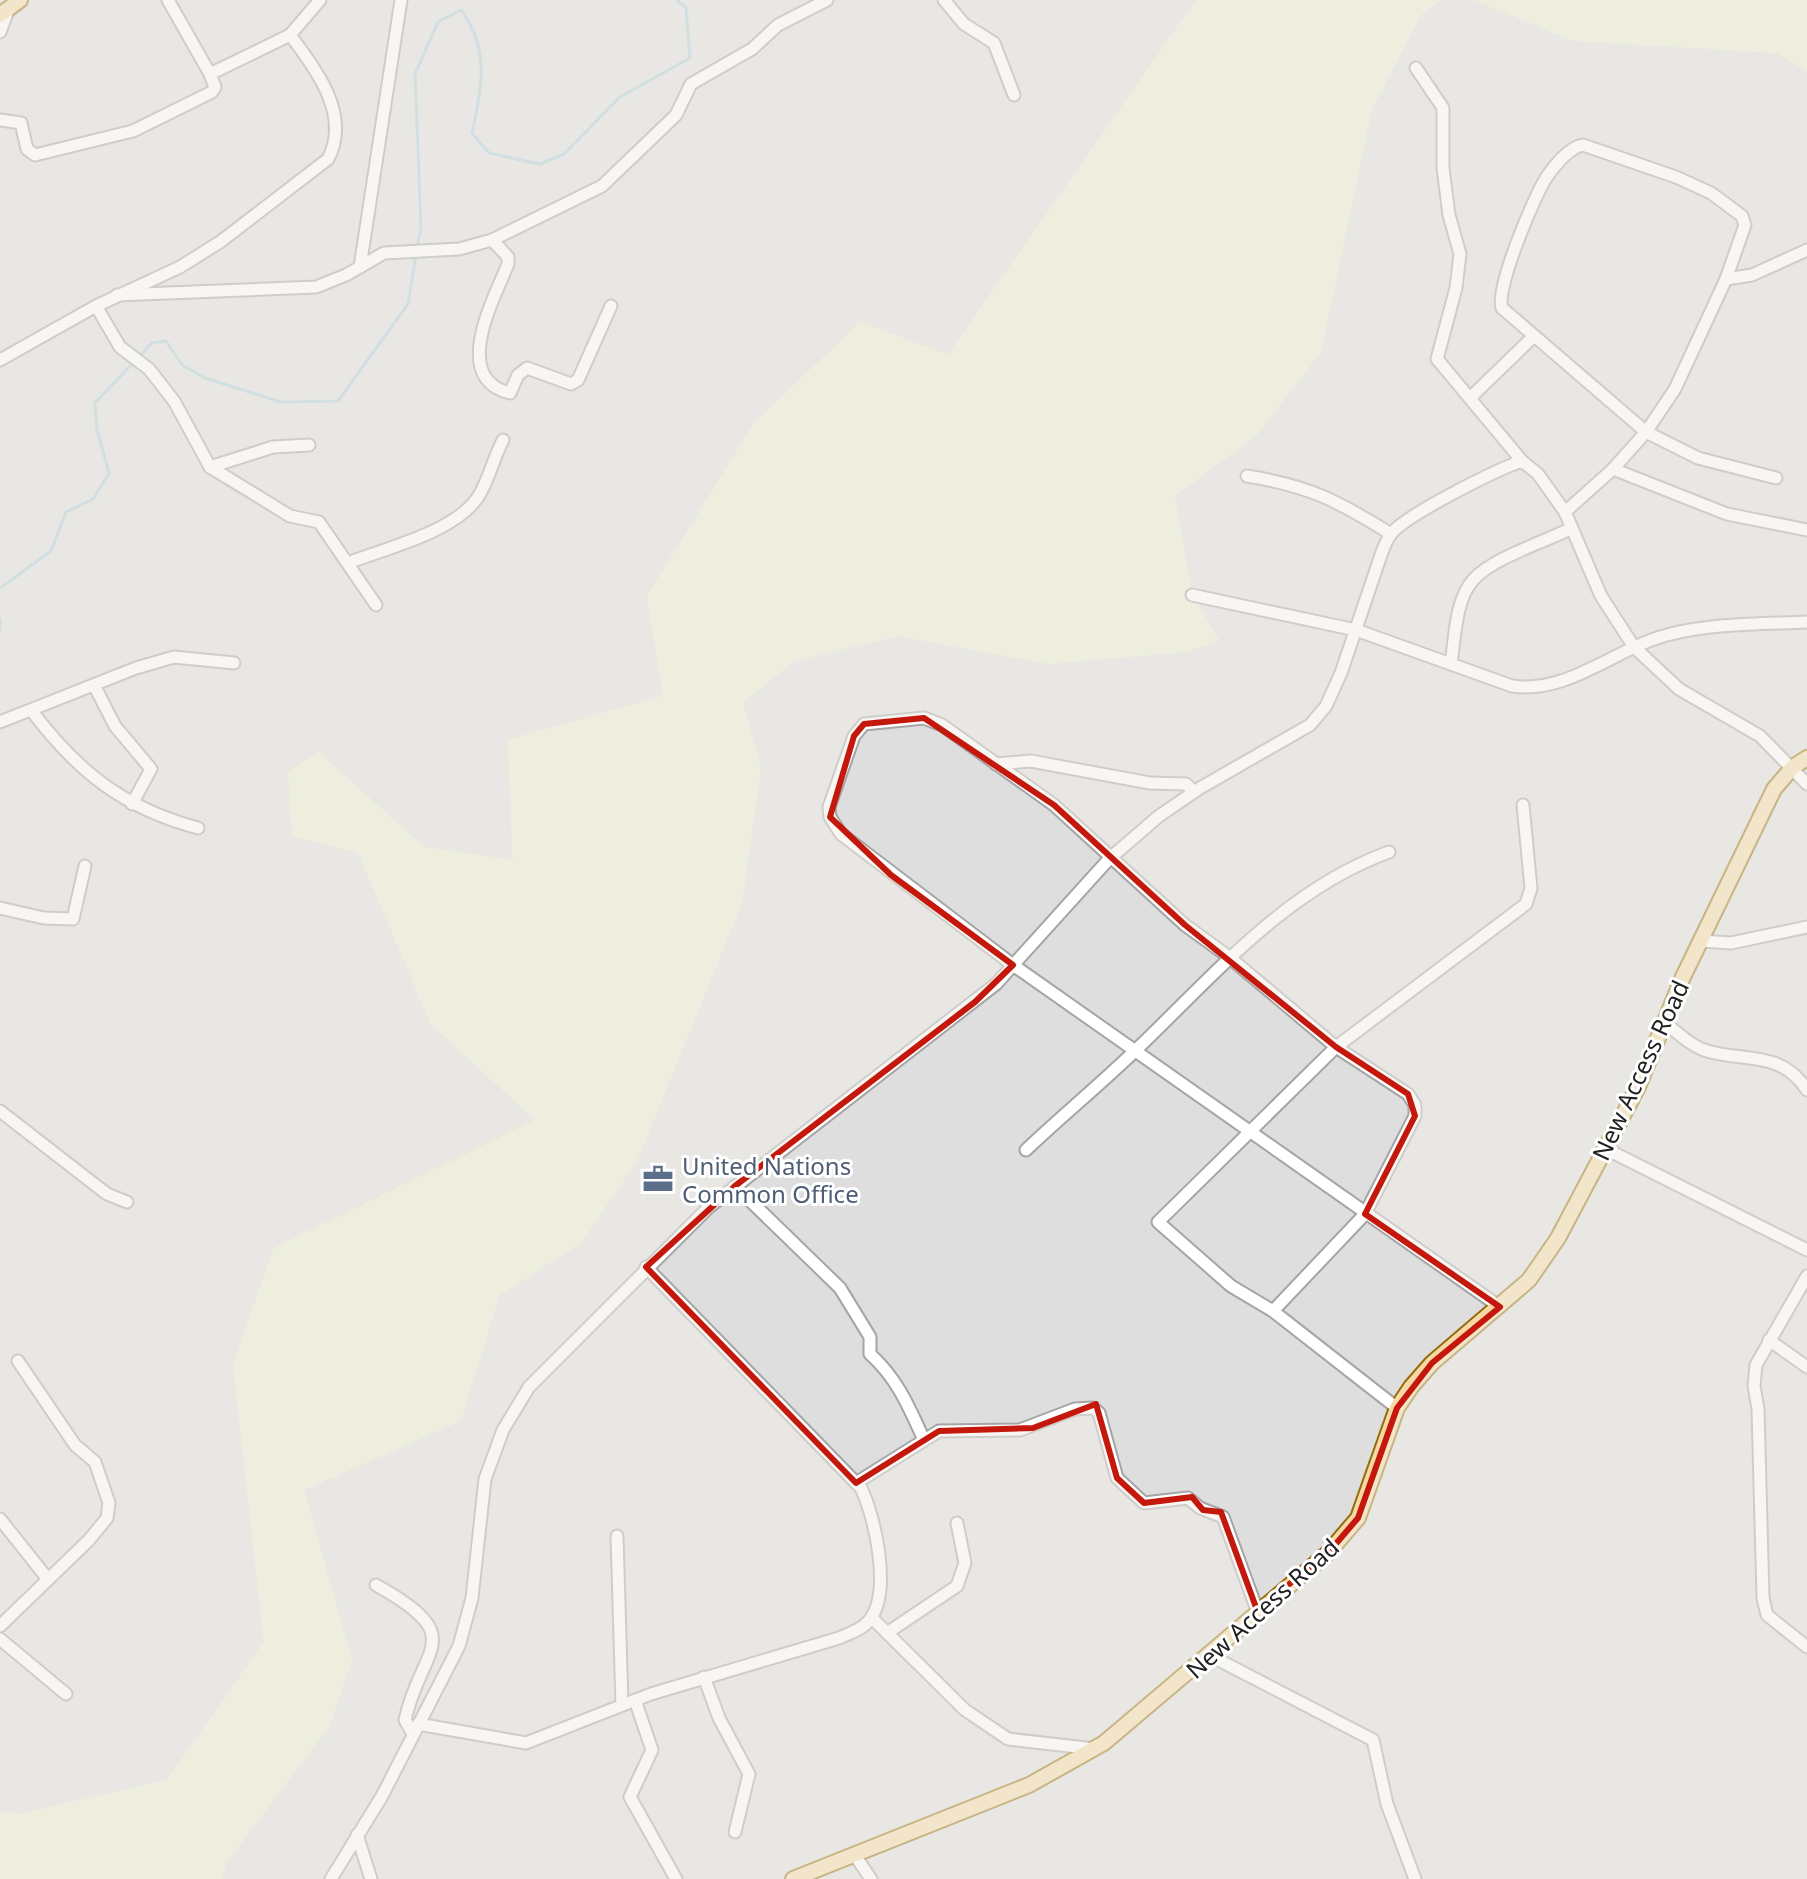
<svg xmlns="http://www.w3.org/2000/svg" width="1807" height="1879" viewBox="0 0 1807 1879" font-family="'Noto Sans',sans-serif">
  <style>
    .residential { fill: #dfdede }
    .farmland { fill: #eaeed5 }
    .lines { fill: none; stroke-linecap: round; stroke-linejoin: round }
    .stream { stroke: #abcddb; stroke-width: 3 }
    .minor-casing { stroke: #a5a5a5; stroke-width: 15 }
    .major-casing { stroke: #946f09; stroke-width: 18 }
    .minor { stroke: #fff; stroke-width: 11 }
    .major { stroke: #f7d9a7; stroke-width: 14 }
    .marked { fill: none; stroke: #c5180c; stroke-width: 6; stroke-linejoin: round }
    .labels { text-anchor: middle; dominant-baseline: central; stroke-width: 6; stroke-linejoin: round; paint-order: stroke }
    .street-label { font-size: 24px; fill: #212121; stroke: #fff }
    .service-label { font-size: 24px; fill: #4e5e75; stroke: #fff; text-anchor: start }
  </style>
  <rect width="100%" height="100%" fill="#f0eee8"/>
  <!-- residential -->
  <polygon class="residential" points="0,0 1196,0 948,355 860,322 647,596 663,696 508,740 513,861 424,847 318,752 292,836 358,852 431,1024 732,630 1296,0 1556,0 1734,51 1778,53 1807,71 1807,1879 114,1879 335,1602 304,1490 399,1448 233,1363 264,1642 167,1780 20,1814 0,1811"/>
  <!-- farmland -->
  <g class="farmland">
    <polygon points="1196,0 1441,0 1421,15 1372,109 1321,352 1257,435 1175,496 1192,595 1219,640 1187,652 1049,664 897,636 795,661 743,702 761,769 742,903 638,1159 582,1242 499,1296 461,1421 304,1490 352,1660 330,1725 227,1862 222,1879 0,1879 0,1811 20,1814 167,1780 264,1642 233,1363 274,1248 535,1120 431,1024 358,853 292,836 288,772 318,752 424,847 513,860 508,740 663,696 647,596 754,423 860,322 948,355"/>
    <polygon points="1474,0 1807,0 1807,71 1778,53 1573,41"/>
  </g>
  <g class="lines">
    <!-- stream -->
    <g class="stream">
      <path d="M 417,247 L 421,228 L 415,74 L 438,22 L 461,10 C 490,48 482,89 472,133 L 489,153 L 540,164 L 564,154 L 620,97 L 690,58 L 686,8 L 677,0"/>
      <polyline points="0,588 51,551 66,512 93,499 109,473 97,430 95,403 152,343 166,341 182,365 205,378 281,402 338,401 408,304 416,255"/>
      <polyline points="0,619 0,630"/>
    </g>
    <!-- minor casing -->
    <g class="minor-casing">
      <g id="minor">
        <polyline points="944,0 964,24 994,43 1014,95"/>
        <polyline points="0,32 9,8"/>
        <polyline points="1416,68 1443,108 1443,168 1449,215 1460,254 1456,288 1437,359 1522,461"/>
        <polyline points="210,74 290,35 320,0"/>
        <polyline points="0,120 21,123 27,149 35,155 133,131 212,92 215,87 210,74 168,0"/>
        <path d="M 492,240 L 508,257 L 508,264 C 494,299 450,378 510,393 L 518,375 L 527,368 L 571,384 L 578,380 L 611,306"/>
        <polyline points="360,267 401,0"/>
        <polyline points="1726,279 1752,275 1807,250"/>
        <polyline points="117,295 316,287 346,275 384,253 459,249 492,240 602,186 676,115 691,84 752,49 778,25 827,0"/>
        <polyline points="96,306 120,347 149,369 174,401 210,467 290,516 319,522 376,605"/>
        <path d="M 0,360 L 96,306 L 180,267 L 220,242 L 328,159 C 351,116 317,70 290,35"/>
        <polyline points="1470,398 1533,337"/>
        <polyline points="210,467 273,447 309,445"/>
        <polyline points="1613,469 1727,514 1807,530"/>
        <path d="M 1247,476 C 1310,486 1338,501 1391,534"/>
        <path d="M 1565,512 L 1613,469 L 1646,432 L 1675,389 L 1726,279 L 1745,225 L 1742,216 L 1711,193 L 1676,177 L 1583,145 C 1568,148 1555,165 1546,178 C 1534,197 1495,289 1502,308 L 1646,432 L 1698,458 L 1776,478"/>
        <path d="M 348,563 C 386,548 455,532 478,497 C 489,480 493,459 503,440"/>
        <path d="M 1192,595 L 1356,630 L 1512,686 C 1569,694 1614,649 1667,635 C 1712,623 1760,624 1807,622"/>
        <path d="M 1451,664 C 1455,638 1455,599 1474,579 C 1493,558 1544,542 1570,529"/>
        <polyline points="94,685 115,726 151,769 132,804"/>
        <path d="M 31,710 C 77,771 123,808 198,828"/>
        <polyline points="0,722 136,668 174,657 234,663"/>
        <polyline points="996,764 1031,761 1150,783 1186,784 1194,792"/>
        <polyline points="0,908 44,918 73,919 85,866"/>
        <polyline points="1701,941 1731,943 1807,927"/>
        <path d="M 1665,1023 C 1678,1033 1691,1046 1707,1051 C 1744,1062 1781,1050 1807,1090"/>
        <polyline points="0,1111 107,1194 127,1202"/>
        <polyline points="1604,1148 1807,1250"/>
        <path d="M 1026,1150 C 1063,1115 1103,1082 1139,1047 C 1216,973 1287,889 1389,852"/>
        <path d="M 735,1186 L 840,1288 L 870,1337 L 870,1354 C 897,1378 909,1407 924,1440"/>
        <polyline points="1807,1276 1756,1365 1754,1386 1758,1409 1763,1598 1767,1615 1807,1647"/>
        <polyline points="1273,1311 1365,1214 1415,1116 1415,1105 1408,1094 1336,1047 1229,957 1185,925 1054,805 942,725 924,718 864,724 854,736 829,807 830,817 841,834 1013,965 1500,1307"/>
        <polyline points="1769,1340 1807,1367"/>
        <polyline points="1397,1408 1273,1311 1231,1286 1158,1222 1336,1047 1526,904 1531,888 1523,805"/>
        <polyline points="856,1483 939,1431 1020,1430 1075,1409 1093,1408 1099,1413 1117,1478 1144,1503 1188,1498 1200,1508 1223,1517 1257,1610"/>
        <polyline points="0,1519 47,1578"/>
        <polyline points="617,1536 622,1705"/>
        <path d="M 376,1585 C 471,1638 421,1646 405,1720 L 413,1734"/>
        <polyline points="872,1618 965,1710 1008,1739 1095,1749"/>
        <polyline points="0,1626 89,1540 107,1518 109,1503 95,1462 75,1445 18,1361"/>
        <polyline points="887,1633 957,1586 965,1563 957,1523"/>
        <polyline points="0,1639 66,1694"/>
        <polyline points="1209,1655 1373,1740 1387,1804 1415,1879"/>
        <polyline points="704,1677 719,1718 749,1774 735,1832"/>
        <polyline points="635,1700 652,1750 630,1797 676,1879"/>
        <path d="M 418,1724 L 526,1743 L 651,1694 L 839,1638 C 850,1633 864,1629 871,1618 C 891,1589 875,1517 861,1488 L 646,1267"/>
        <polyline points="357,1835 371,1879"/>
        <polyline points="854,1854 871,1879"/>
        <path d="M 331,1879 L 382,1796 L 459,1646 L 472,1598 L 485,1479 L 503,1430 L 529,1387 L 709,1207 L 996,984 L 1109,859 L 1159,816 L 1200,788 L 1310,725 L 1326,706 L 1341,673 L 1382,552 C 1384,547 1387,540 1390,535 C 1405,515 1496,470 1522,461 L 1538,474 L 1565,512 L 1601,596 L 1634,647 L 1679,689 L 1760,736 L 1807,784"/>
      </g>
    </g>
    <!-- major casing -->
    <g class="major-casing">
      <g id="major">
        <polyline points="0,15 20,0"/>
        <polyline points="793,1879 1029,1785 1104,1743 1328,1553 1358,1518 1397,1408 1411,1387 1432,1363 1529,1280 1558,1238 1638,1087 1683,977 1774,789 1793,767 1807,758"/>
      </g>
    </g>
    <!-- minor -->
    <use href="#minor" class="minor"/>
    <!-- major -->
    <use href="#major" class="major"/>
  </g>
  <!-- marked area -->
  <path d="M0 0H1807V1879H0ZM 924,718 L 1054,805 L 1185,925 L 1336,1047 L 1408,1094 L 1415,1116 L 1365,1214 L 1500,1307 L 1432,1363 L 1397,1408 L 1358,1518 L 1328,1553 L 1257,1610 L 1221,1512 L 1203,1510 L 1192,1497 L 1144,1503 L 1117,1478 L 1096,1404 L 1033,1428 L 939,1431 L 856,1483 L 646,1267 L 735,1186 L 975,1002 L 1013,965 L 891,875 L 830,817 L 854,736 L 864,724 Z" fill="#f0eee8" fill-opacity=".55" fill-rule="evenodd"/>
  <path class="marked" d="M 924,718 L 1054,805 L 1185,925 L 1336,1047 L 1408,1094 L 1415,1116 L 1365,1214 L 1500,1307 L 1432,1363 L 1397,1408 L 1358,1518 L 1328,1553 L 1257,1610 L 1221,1512 L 1203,1510 L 1192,1497 L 1144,1503 L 1117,1478 L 1096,1404 L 1033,1428 L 939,1431 L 856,1483 L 646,1267 L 735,1186 L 975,1002 L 1013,965 L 891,875 L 830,817 L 854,736 L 864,724 Z"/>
  <!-- icons -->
  <defs>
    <g id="office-bare" transform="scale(2.4)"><path d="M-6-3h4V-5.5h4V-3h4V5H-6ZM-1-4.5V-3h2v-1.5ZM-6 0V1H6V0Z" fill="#5c6f8a" stroke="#fff" stroke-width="2.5" paint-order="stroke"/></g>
  </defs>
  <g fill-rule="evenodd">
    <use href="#office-bare" x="658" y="1179"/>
  </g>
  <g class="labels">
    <!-- street labels -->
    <g class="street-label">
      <text transform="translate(1640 1070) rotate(-65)">New Access Road</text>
      <text transform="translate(1262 1608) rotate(-42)">New Access Road</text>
    </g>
    <!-- service labels -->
    <g class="service-label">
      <text x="682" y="1165">United Nations<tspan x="682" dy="28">Common Office</tspan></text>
    </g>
  </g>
</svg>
